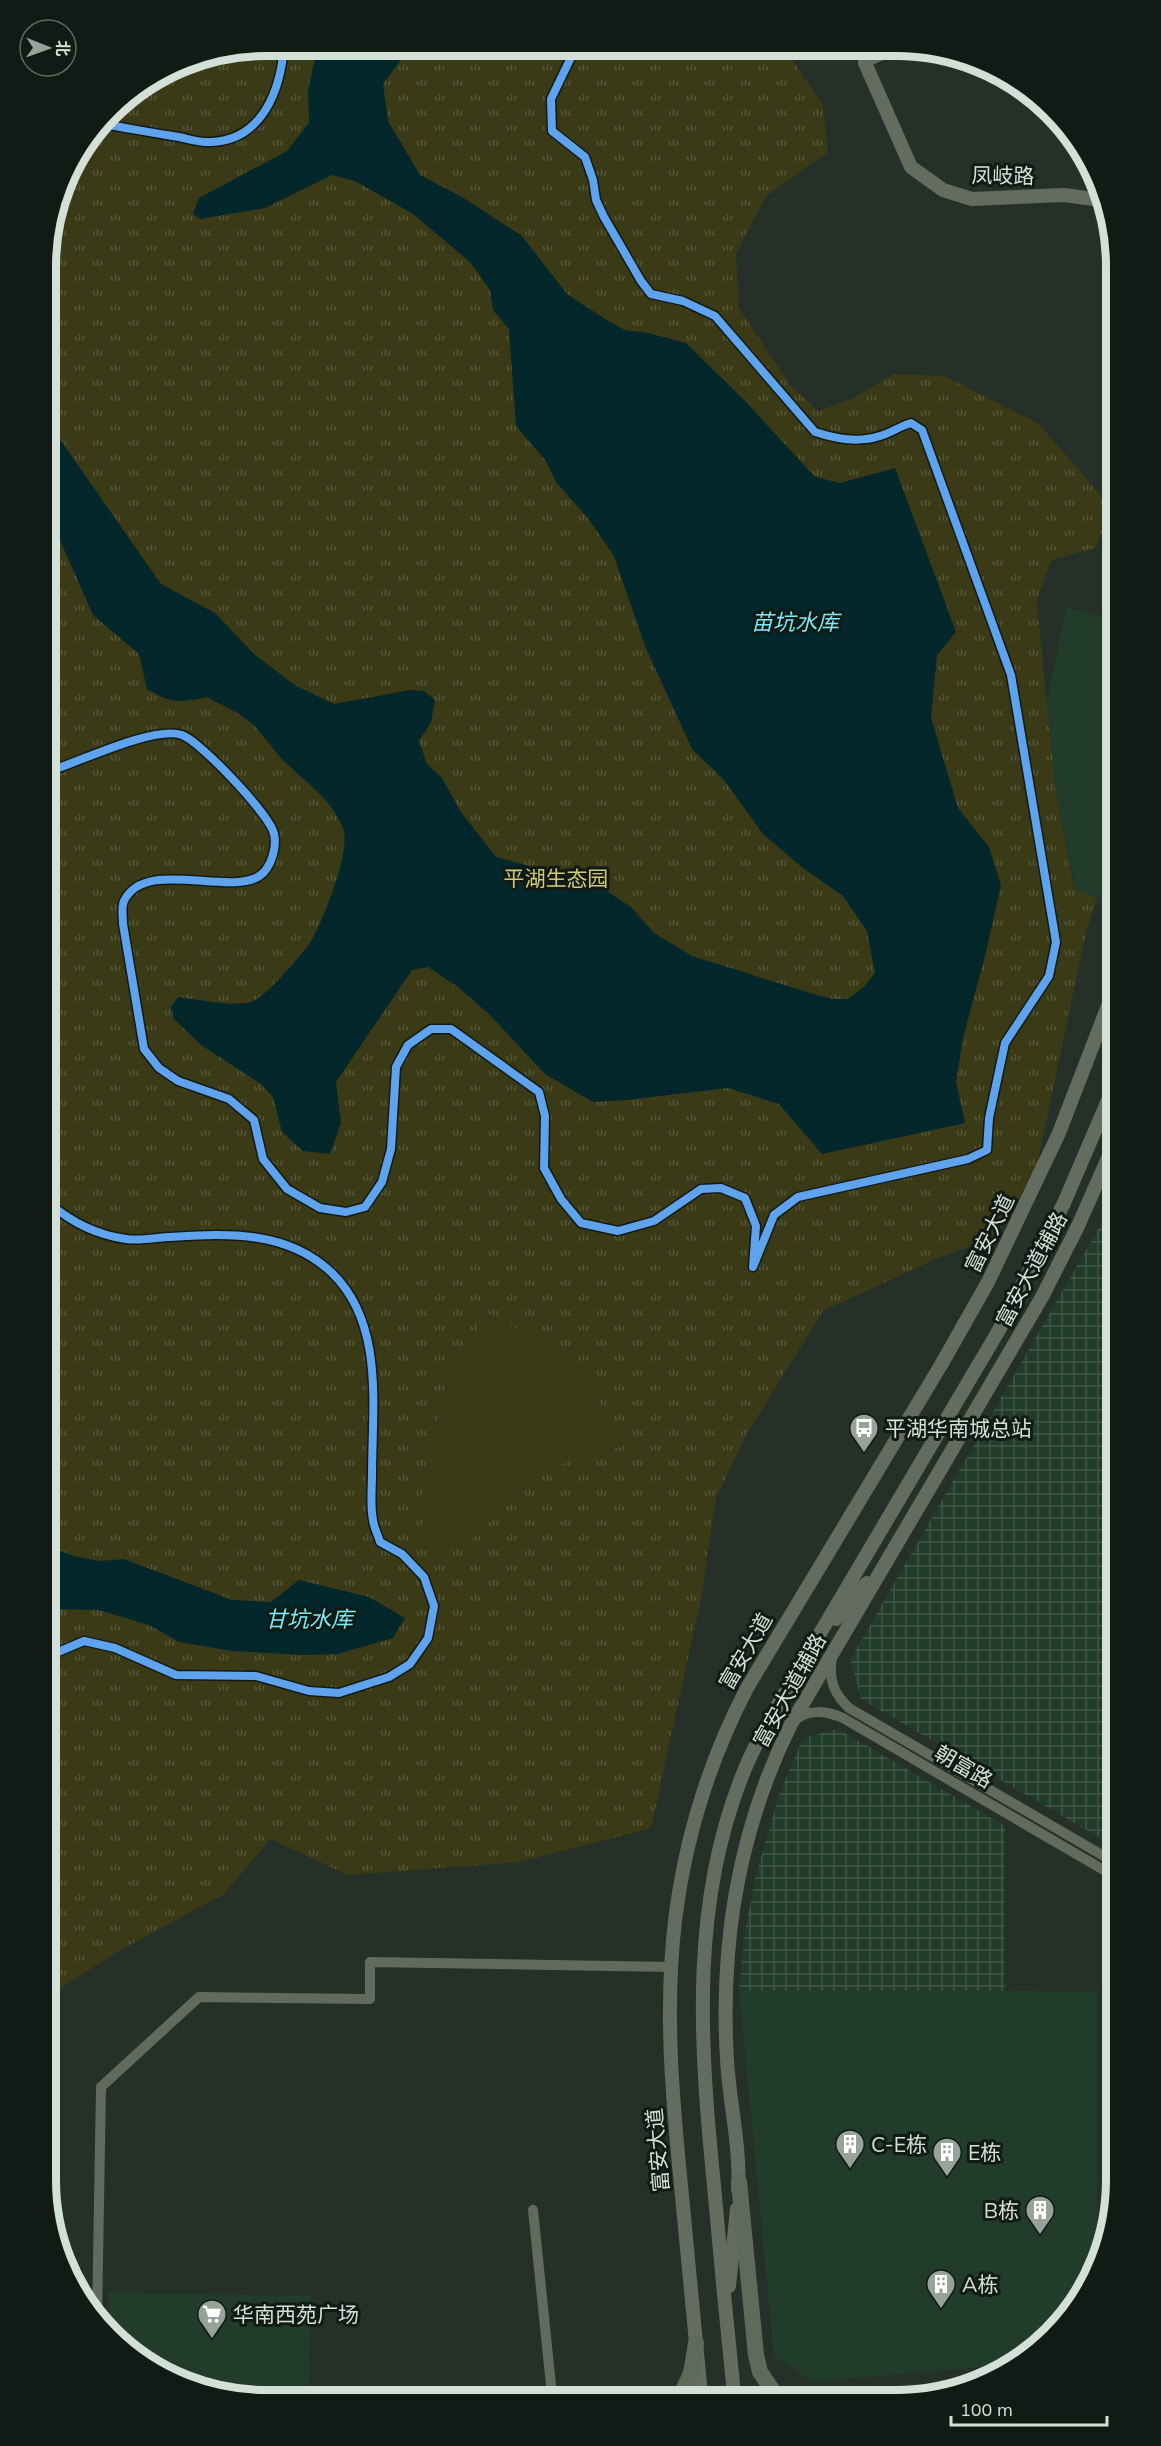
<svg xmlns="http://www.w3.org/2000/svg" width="1161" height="2446" viewBox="0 0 1161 2446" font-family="Mulish,'Noto Sans SC',sans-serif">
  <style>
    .built { fill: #223c2b }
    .industrial { fill: url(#industrial-grid) }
    .park { fill: url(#park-tufts) }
    .garden { fill: #3b3a17 }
    .water { fill: #03272a }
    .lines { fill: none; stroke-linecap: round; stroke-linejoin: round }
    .street { stroke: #626a5d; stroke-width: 10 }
    .secondary { stroke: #636c5e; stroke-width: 14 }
    .primary { stroke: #606a5b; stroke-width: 16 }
    .cycleway-casing { stroke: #111a14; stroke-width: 11 }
    .cycleway { stroke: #60a3ed; stroke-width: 8 }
    .labels { text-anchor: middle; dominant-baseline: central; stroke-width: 6; stroke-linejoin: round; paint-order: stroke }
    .street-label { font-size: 21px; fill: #d3e0d7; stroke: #111a14 }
    .park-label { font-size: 21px; fill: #d0c979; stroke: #111a14 }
    .poi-label { font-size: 21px; fill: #d3e0d7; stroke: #111a14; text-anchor: start }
    .water-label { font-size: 22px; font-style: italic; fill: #7be8f4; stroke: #111a14 }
    .rim { fill: none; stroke: #d3e0d7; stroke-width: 8 }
  </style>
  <defs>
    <pattern id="industrial-grid" width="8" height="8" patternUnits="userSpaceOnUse" patternTransform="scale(1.5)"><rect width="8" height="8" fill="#223c2b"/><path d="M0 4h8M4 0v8" fill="none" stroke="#415849"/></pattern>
    <pattern id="park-tufts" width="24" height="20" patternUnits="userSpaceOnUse" patternTransform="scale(1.5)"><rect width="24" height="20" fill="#3b3a17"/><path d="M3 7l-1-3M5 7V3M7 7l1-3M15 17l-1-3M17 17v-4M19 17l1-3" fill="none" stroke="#565638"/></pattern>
  </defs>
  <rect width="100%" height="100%" fill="#253028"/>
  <!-- built -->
  <g class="built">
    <polygon points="1066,607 1110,618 1111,888 1097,899 1075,888 1055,787 1047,703"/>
    <polygon points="739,1990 1097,1991 1097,2268 1070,2315 1018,2364 812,2382 774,2356"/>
    <polygon points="109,2292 310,2296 309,2396 223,2397 168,2378 120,2346 109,2333"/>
  </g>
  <!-- industrial -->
  <g class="industrial">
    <polygon points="1112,1205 1114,1846 861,1699 850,1660"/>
    <polygon points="838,1729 1005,1826 1005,1991 739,1990 745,1932 756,1875 780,1792 803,1738"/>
  </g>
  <!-- park -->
  <polygon class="park" points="265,45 784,48 823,105 828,152 766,196 736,253 739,308 790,385 818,411 854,398 893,374 944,376 1039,424 1109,505 1109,516 1095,548 1051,560 1037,601 1055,787 1074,888 1097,899 1086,932 1036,1170 996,1236 938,1258 823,1311 747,1433 716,1498 701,1599 651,1828 519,1862 348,1875 270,1839 224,1894 115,1953 52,1994 46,251 68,168 120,100 181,62"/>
  <!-- garden -->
  <polygon class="garden" points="487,1313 523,1332 584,1374 622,1447 584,1453 542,1475 514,1497 470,1542 428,1553 420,1508 426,1464 452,1370"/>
  <!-- water -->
  <g class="water">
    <path d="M 318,45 L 411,46 L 383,84 L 388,121 L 420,175 L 462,197 L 522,236 L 567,294 L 608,321 L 625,330 L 648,333 L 686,343 L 746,402 L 815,477 L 840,483 L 895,468 L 956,632 L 937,655 L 931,718 L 958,808 L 989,847 L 1001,885 L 986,952 L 963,1038 L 956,1082 L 965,1123 L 822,1154 L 779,1104 L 728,1088 L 626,1100 L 593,1102 L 545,1074 L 491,1016 L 458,987 L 428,967 L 412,970 L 336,1082 L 341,1123 L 330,1154 L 303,1151 L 282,1132 L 273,1097 L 261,1084 L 201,1045 L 174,1019 L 171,1007 L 178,997 C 195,999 235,1007 251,1002 C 265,998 299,958 309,944 C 322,925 352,849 343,828 C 332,799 304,781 283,760 C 272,749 263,733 250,722 C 238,712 221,705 207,697 C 177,703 173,704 147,689 L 139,654 L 93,615 L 53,524 L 46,505 L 46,432 L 52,428 L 161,584 L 215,613 L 254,654 L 296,686 L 334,704 L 410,690 L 424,691 L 435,700 L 431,722 L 419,741 L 427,764 L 442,778 L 461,812 L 496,857 L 543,870 L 580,874 L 631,907 L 654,933 L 692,956 L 813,994 L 833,999 L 848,999 L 864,987 L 875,973 L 867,931 L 843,896 L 803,868 L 763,834 L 724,780 L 692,749 L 645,646 L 614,556 L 588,518 L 556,482 L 546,461 L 516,426 L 509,329 L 493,310 L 490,290 L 470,262 L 413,214 L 355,181 L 332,175 L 265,208 L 200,219 L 193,214 L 199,198 L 287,151 L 309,123 L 308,90 Z"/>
    <polygon points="50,1547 77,1557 100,1561 124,1559 232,1600 271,1602 299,1580 369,1597 405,1618 393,1638 338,1654 303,1655 232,1651 179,1642 149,1625 99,1610 50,1609"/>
  </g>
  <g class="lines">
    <!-- street -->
    <g class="street">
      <polyline points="857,49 865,63 895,49"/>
      <path d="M 102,124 C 127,128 153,133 179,137 C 189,139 201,143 211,142 C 263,140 281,89 284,45"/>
      <path d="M 47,772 C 77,763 154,725 182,735 C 200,741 271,816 274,834 C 277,846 272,863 264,872 C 238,901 146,855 124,901 C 121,907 123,917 123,924 L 144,1049 L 159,1068 L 178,1081 L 229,1099 L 254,1120 L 263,1159 L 287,1189 L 320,1208 L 346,1212 L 365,1207 L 382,1182 L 391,1149 L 396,1067 L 408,1045 L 431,1029 L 451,1029 L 539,1092 L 545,1116 L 544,1168 L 561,1199 L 581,1223 L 618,1231 L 654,1221 L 701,1189 L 721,1188 L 745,1198 L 756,1226 L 753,1267 L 774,1215 L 798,1197 L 968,1159 L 987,1150 L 989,1118 L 1005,1043 L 1049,976 L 1056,942 L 1011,675 L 922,430 L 911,423 C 900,426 891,433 880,436 C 858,443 837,439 815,432 L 715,316 L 683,301 L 651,294 L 641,281 L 604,217 L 596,200 L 593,180 L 585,157 L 552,131 L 551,99 L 576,47"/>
      <path d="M 49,1203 C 71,1222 97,1235 126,1239 C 139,1241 154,1238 167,1237 C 225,1234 285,1229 331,1272 C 385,1323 372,1407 372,1475 C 372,1489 370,1506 373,1520 C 374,1528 378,1535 380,1542 L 402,1554 L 424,1577 L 434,1606 L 428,1638 L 410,1664 L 389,1677 L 339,1693 L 309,1691 L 256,1676 L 176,1675 L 115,1648 L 84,1641 L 51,1655"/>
      <path d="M 832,1658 C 828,1679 834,1694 849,1708 L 1114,1862"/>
      <path d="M 793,1722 C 807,1708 827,1711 843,1718 L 1114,1876"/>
      <polyline points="533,2210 552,2395"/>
      <polyline points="97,2320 101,2087 199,1997 370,1999 370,1962 672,1967"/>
    </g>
    <!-- secondary -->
    <g class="secondary">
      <polyline points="865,63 911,167 943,190 972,199 1064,195 1094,199 1106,203"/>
      <polyline points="836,1619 867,1583"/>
      <path d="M 738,2190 C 741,2148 729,2101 727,2059 C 720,1942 739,1829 791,1724 L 1042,1297 L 1078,1226 L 1112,1149"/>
      <polyline points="729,2286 737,2209"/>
      <path d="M 734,2394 C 727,2325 720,2255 714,2186 C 700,2044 689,1899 747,1764 C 755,1745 766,1726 776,1708 L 999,1330 L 1064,1203 L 1112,1091"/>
      <path d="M 701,2395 C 695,2328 688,2262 682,2196 C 673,2105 664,2012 675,1921 C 685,1839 709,1761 747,1688 L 941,1365 L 988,1282 L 1059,1133 L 1111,998"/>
    </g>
    <!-- primary -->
    <g class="primary">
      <polyline points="739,2182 756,2355 760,2372 775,2394"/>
      <polyline points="681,2395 691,2373 696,2343"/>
    </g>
    <!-- cycleway casing -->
    <g class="cycleway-casing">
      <g id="cycleway">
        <path d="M 102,124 C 127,128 153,133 179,137 C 189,139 201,143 211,142 C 263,140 281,89 284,45"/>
        <path d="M 47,772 C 77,763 154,725 182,735 C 200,741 271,816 274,834 C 277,846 272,863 264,872 C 238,901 146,855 124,901 C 121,907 123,917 123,924 L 144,1049 L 159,1068 L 178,1081 L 229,1099 L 254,1120 L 263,1159 L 287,1189 L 320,1208 L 346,1212 L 365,1207 L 382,1182 L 391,1149 L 396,1067 L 408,1045 L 431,1029 L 451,1029 L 539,1092 L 545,1116 L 544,1168 L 561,1199 L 581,1223 L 618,1231 L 654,1221 L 701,1189 L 721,1188 L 745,1198 L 756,1226 L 753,1267 L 774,1215 L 798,1197 L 968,1159 L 987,1150 L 989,1118 L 1005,1043 L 1049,976 L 1056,942 L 1011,675 L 922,430 L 911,423 C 900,426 891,433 880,436 C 858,443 837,439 815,432 L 715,316 L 683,301 L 651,294 L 641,281 L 604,217 L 596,200 L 593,180 L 585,157 L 552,131 L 551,99 L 576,47"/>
        <path d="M 49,1203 C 71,1222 97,1235 126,1239 C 139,1241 154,1238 167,1237 C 225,1234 285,1229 331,1272 C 385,1323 372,1407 372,1475 C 372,1489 370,1506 373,1520 C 374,1528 378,1535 380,1542 L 402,1554 L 424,1577 L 434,1606 L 428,1638 L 410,1664 L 389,1677 L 339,1693 L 309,1691 L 256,1676 L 176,1675 L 115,1648 L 84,1641 L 51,1655"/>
      </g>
    </g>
    <!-- cycleway -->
    <use href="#cycleway" class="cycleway"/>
  </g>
  <!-- icons -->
  <defs>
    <g id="bus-pin" transform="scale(1.5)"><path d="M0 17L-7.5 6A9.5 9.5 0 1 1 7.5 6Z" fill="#96a29a" stroke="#111a14"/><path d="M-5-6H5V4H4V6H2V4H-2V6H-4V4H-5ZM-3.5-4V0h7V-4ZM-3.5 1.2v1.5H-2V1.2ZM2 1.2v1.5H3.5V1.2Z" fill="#fff"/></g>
    <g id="building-pin" transform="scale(1.5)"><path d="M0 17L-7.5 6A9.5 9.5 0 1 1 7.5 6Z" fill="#96a29a" stroke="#111a14"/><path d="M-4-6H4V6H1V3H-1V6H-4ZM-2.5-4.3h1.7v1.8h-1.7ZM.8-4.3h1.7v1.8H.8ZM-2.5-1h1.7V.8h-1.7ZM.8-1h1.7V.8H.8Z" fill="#fff"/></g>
    <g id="supermarket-pin" transform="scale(1.5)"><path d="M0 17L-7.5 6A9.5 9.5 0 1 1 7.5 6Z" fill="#96a29a" stroke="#111a14"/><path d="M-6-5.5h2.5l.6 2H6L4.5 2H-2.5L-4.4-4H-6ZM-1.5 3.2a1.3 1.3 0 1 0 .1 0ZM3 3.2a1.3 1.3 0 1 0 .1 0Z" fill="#fff"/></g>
  </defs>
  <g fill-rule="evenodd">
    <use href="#bus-pin" x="864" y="1428"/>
    <use href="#building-pin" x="850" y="2144"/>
    <use href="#building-pin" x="947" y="2152"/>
    <use href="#building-pin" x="1040" y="2210"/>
    <use href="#building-pin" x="941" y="2284"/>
    <use href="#supermarket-pin" x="212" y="2314"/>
  </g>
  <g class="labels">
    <!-- street labels -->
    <g class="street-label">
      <text transform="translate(1003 175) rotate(1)">凤岐路</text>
      <text transform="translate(989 1233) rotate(-64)">富安大道</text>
      <text transform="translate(1031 1269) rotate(-62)">富安大道辅路</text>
      <text transform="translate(745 1651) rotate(-60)">富安大道</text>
      <text transform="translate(789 1690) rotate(-61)">富安大道辅路</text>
      <text transform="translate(964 1766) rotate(30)">朝富路</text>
      <text transform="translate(657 2150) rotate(-95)">富安大道</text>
    </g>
    <!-- park labels -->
    <g class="park-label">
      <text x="556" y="878">平湖生态园</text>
    </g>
    <!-- poi labels -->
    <g class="poi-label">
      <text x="885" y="1428">平湖华南城总站</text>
      <text x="871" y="2144">C-E栋</text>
      <text x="968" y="2152">E栋</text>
      <text x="1019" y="2210" text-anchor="end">B栋</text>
      <text x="962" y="2284">A栋</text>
      <text x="233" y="2314">华南西苑广场</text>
    </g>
    <!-- water labels -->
    <g class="water-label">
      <text x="795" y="622">苗坑水库</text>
      <text x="309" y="1619">甘坑水库</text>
    </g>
  </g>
  <!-- crop -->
  <path d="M0 0H1161V2446H0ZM266 56H896A210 210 0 0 1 1106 266V2180A210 210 0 0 1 896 2390H266A210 210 0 0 1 56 2180V266A210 210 0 0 1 266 56Z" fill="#111a14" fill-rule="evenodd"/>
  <path class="rim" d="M266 56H896A210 210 0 0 1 1106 266V2180A210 210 0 0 1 896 2390H266A210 210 0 0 1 56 2180V266A210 210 0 0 1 266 56Z"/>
  <!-- north arrow -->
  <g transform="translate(48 48) rotate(91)"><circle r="28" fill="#111a14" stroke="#5f6962" stroke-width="1.5"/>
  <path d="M0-4.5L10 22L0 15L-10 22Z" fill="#96a29a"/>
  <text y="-9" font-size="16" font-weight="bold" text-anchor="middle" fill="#d3e0d7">北</text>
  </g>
  <!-- scale -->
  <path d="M951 2416v9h156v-9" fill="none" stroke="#d3e0d7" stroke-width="3"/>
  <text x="960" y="2416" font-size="18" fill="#d3e0d7" stroke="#111a14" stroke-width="4.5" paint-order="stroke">100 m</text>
</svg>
